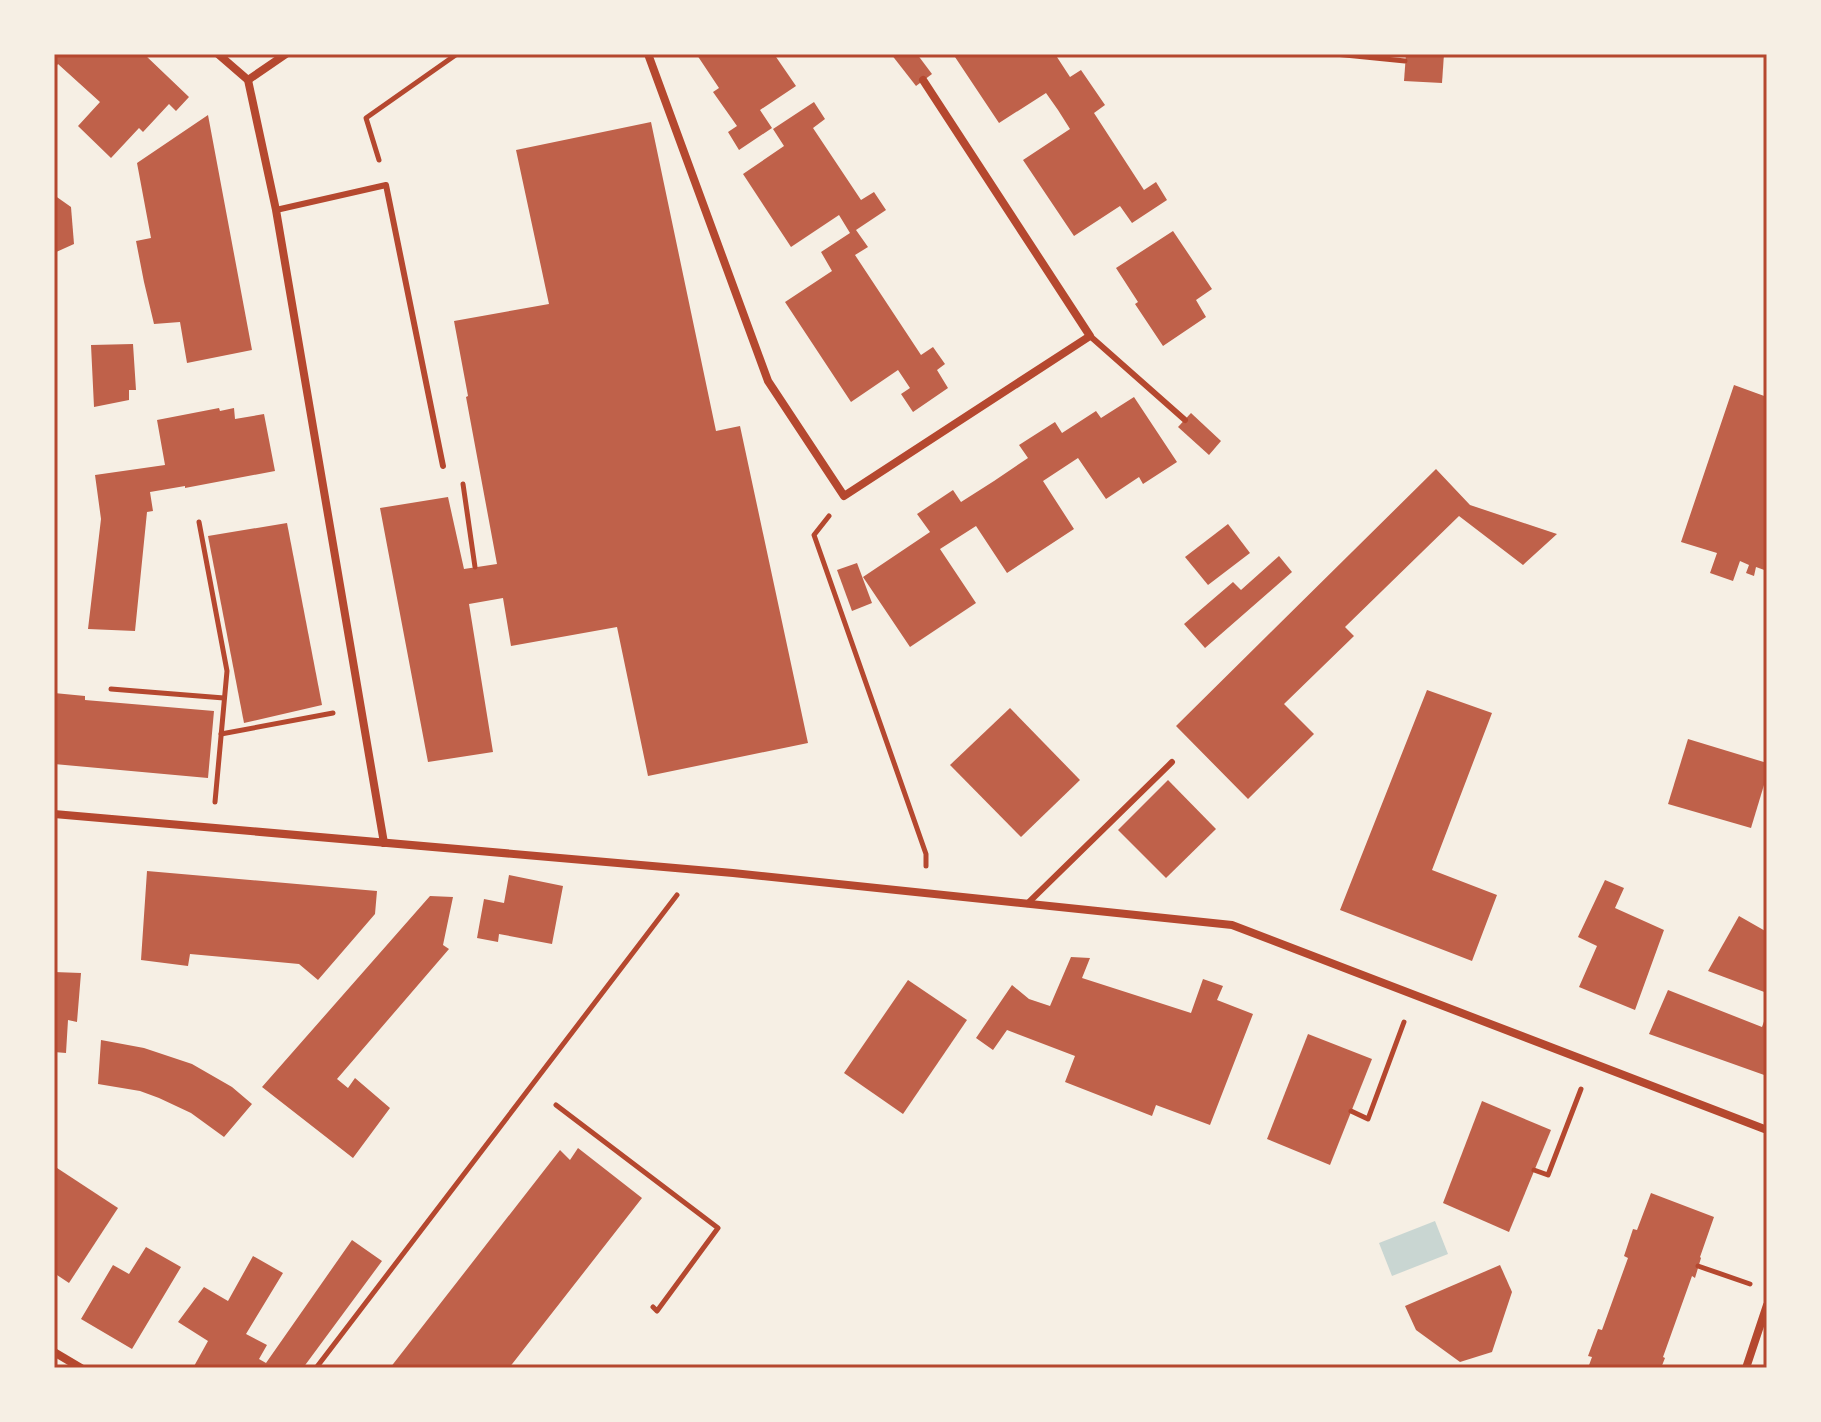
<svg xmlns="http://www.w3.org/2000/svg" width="1821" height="1422" viewBox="0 0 1821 1422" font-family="'PT Sans Narrow',sans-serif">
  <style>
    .water { fill: #c9d6d2 }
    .building { fill: #bf614a }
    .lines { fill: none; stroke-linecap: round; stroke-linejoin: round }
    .path { stroke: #b5482f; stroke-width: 5 }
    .service { stroke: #b5482f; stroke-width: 6 }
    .minor { stroke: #b5482f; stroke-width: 8 }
    .neatline { fill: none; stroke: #b5482f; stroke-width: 3 }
  </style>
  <rect width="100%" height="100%" fill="#f6efe4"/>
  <!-- water -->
  <polygon class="water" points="1435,1221 1448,1254 1392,1276 1379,1243"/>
  <!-- building -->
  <g class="building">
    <polygon points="54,54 144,54 189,97 176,111 169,104 143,132 139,128 111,158 78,126 100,102 58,64 54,69"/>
    <polygon points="699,54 774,54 796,86 760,110 772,128 739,150 728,132 737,126 713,92 719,88 697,55"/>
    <polygon points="891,54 917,54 932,74 916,86"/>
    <polygon points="953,54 1055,54 1070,77 1081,70 1105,105 1094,113 1144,190 1156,182 1167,200 1132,223 1120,206 1074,236 1023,160 1070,129 1058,110 1046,93 999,123"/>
    <polygon points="1406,54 1444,54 1442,83 1404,81"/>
    <polygon points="814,102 825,119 813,128 861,200 874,192 886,210 856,230 868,247 855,255 921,355 933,347 945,364 937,370 948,388 913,412 901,394 910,388 898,370 851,402 785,302 832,271 821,252 850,233 839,215 791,247 743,174 784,146 773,129"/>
    <polygon points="208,115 252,350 187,363 180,322 154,324 144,282 136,241 151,238 137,163"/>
    <polygon points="651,122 716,431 740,426 808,743 648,776 617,627 511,646 503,598 469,604 493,752 428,762 380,508 448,497 464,569 497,564 466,397 468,396 454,321 549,304 516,150"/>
    <polygon points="54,195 71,207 74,244 54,253"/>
    <polygon points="1173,231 1212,289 1196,300 1206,317 1163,346 1135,304 1138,302 1116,268"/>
    <polygon points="133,344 136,390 129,390 129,400 94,407 91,345"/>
    <polygon points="1734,385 1767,397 1767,571 1756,567 1754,576 1746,573 1749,565 1740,561 1733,581 1710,573 1717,553 1681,542"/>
    <polygon points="1134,397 1177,462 1143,484 1139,477 1106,499 1078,458 1043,481 1074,529 1007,573 976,526 940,549 976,603 910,647 863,577 930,532 917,514 953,490 961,502 994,481 1028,458 1019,445 1055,422 1062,433 1096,411 1101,418"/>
    <polygon points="219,408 220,411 234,408 235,419 264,414 275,471 185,488 185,486 150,492 153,511 147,512 135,631 88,629 101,519 95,475 165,465 157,420"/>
    <polygon points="1191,413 1221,441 1209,455 1178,427"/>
    <polygon points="1436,469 1470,505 1557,534 1523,565 1459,516 1345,627 1354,636 1284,704 1314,734 1248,799 1176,726"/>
    <polygon points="287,523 322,705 244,723 208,536"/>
    <polygon points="1228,524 1250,553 1208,585 1185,557"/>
    <polygon points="1279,556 1292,572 1205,648 1184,624 1233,582 1241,590"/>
    <polygon points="857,563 872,603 852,611 837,570"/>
    <polygon points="1427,690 1492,713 1432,870 1497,895 1472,961 1340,910"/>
    <polygon points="54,693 85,696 85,700 214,711 208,778 54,764"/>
    <polygon points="1010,708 1080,780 1021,837 950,765"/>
    <polygon points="1688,739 1767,763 1767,775 1751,828 1668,804"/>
    <polygon points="1168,780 1216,829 1166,878 1118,830"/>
    <polygon points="147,871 377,891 375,914 318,980 299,964 190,954 188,966 141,960"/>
    <polygon points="509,875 563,886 552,944 499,934 498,942 477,938 484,899 504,903"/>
    <polygon points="1605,880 1624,888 1615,908 1664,930 1635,1010 1579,987 1597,946 1578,937"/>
    <polygon points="430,896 453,897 443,945 449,949 337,1079 348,1088 355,1078 390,1108 353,1158 262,1087"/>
    <polygon points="1739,916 1767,932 1767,993 1708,971"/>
    <polygon points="1071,957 1090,958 1082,978 1191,1013 1203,979 1223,986 1217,1000 1253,1014 1210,1125 1156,1105 1152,1116 1065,1082 1075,1056 1007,1030 993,1050 976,1038 1012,985 1029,999 1050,1006"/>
    <polygon points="54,972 81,973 77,1022 68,1020 66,1053 54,1052"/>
    <polygon points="908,980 967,1020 903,1114 844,1073"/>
    <polygon points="1668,990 1762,1027 1767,1013 1767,1076 1649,1034"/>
    <polygon points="1308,1034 1372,1059 1330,1165 1267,1139"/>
    <polygon points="101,1040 144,1048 192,1064 232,1087 252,1104 224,1137 191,1113 159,1098 140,1091 98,1084"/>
    <polygon points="1482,1101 1551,1130 1509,1232 1443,1203"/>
    <polygon points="578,1148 642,1198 509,1368 390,1368 560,1150 570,1160"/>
    <polygon points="54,1166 118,1208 69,1283 54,1273"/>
    <polygon points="1651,1193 1714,1217 1700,1257 1701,1258 1695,1278 1692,1276 1663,1357 1665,1358 1661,1368 1588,1368 1592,1357 1588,1356 1598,1329 1602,1330 1628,1258 1624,1256 1633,1229 1637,1230"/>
    <polygon points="352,1240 382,1261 303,1368 193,1368 208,1341 178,1322 204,1287 228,1301 253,1256 283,1273 246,1334 267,1345 259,1359 266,1363"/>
    <polygon points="146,1247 181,1267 132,1349 81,1319 113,1265 129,1274"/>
    <polygon points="1500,1265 1512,1292 1492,1352 1460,1362 1416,1330 1405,1306"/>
  </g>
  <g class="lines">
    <!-- path -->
    <g class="path">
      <polyline points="1335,54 1405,61"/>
      <polyline points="379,160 366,118 457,54"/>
      <polyline points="463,484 475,567"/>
      <polyline points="829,516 814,535 926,854 926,866"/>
      <polyline points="199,522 227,671 215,802"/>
      <polyline points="111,689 224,698"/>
      <polyline points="221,734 333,713"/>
      <polyline points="556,1105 718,1228 657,1311 653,1307"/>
      <polyline points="1351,1111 1368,1119 1404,1022"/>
      <polyline points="1534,1170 1548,1175 1581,1089"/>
      <polyline points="1698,1266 1750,1284"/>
      <polyline points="316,1368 677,895"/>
    </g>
    <!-- service -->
    <g class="service">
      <polyline points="276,210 386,185 443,466"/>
      <polyline points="1090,336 1185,420"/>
      <polyline points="1027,904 1172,762"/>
    </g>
    <!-- minor -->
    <g class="minor">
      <polyline points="218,54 248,80 276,210 384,843"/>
      <polyline points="648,54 768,381 844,496 1090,336 923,80"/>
      <polyline points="248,80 286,54"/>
      <polyline points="54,814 733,873 1232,925 1767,1130"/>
      <polyline points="54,1352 81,1368"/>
      <polyline points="1746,1368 1767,1305"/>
    </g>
  </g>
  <!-- border -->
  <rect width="1821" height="1422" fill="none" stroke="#f6efe4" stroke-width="112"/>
  <rect x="56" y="56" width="1709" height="1310" class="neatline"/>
</svg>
